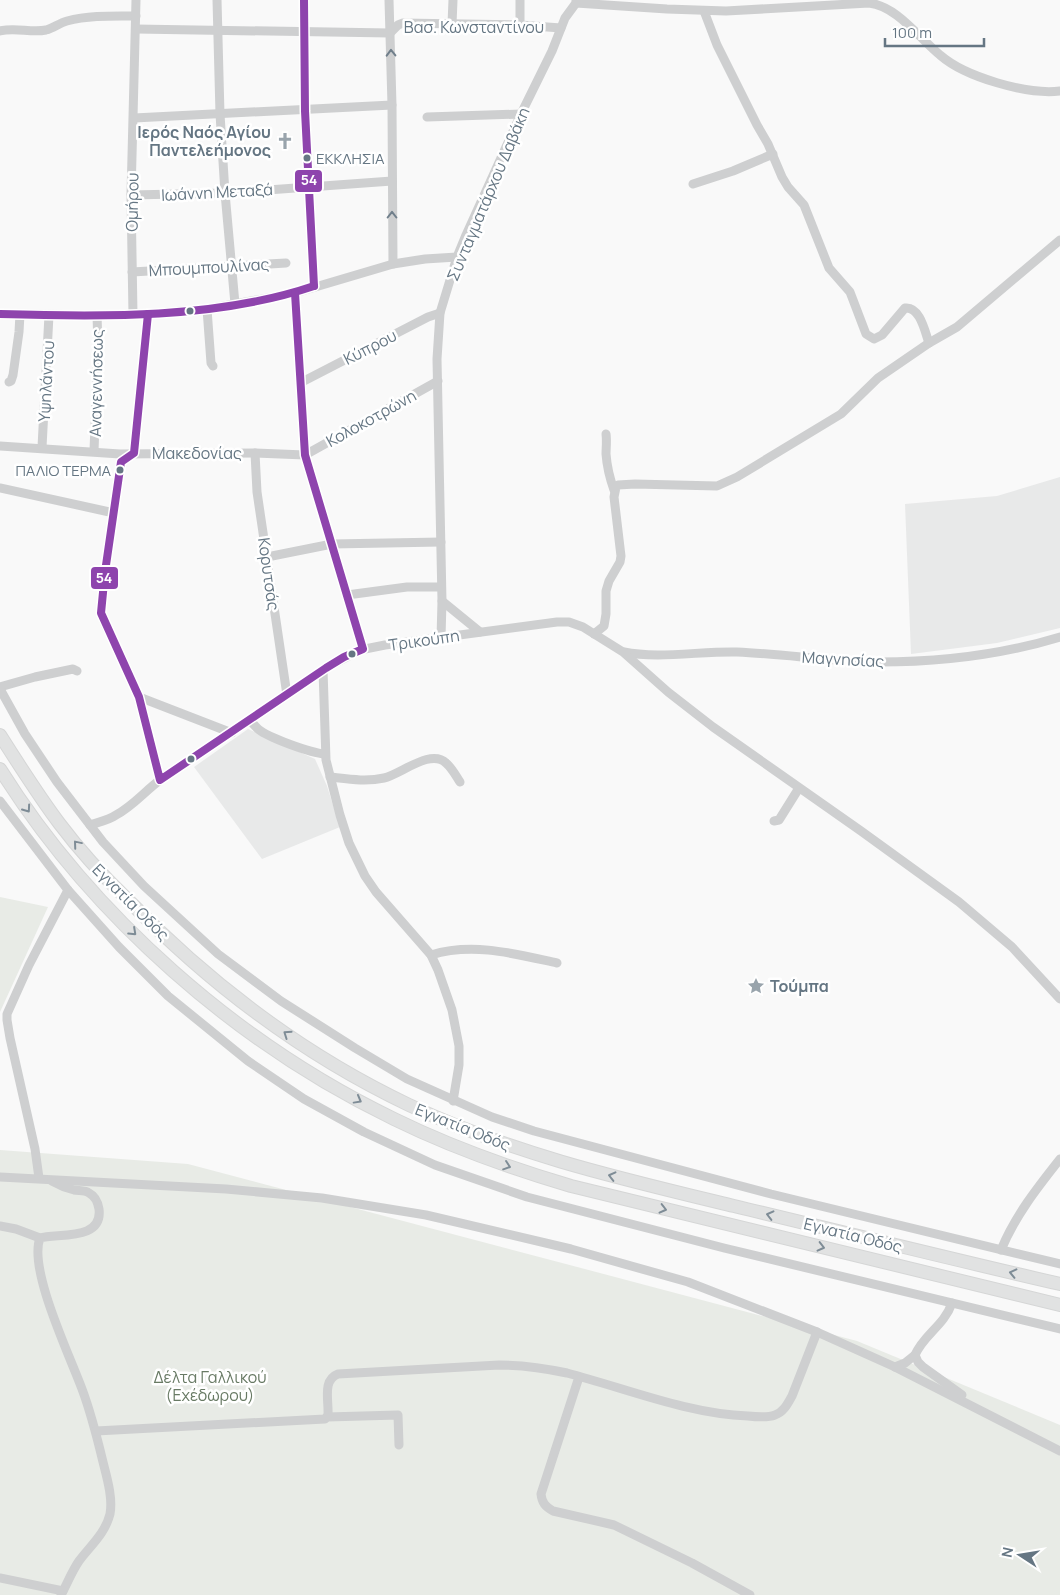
<svg xmlns="http://www.w3.org/2000/svg" width="1060" height="1595" viewBox="0 0 1060 1595" font-family="Manrope,sans-serif">
  <style>
    .built { fill: #e8e9e9 }
    .green { fill: #e8ebe6 }
    .lines { fill: none; stroke-linecap: round; stroke-linejoin: round }
    .highway-casing { stroke: #d5d6d6; stroke-width: 14 }
    .minor { stroke: #cecfd0; stroke-width: 9 }
    .highway { stroke: #e1e2e2; stroke-width: 12 }
    .bus-1-casing { stroke: #fff; stroke-width: 11 }
    .bus-1 { stroke: #8e44ad; stroke-width: 8 }
    .oneway { stroke: #707f8b }
    .oneway2 { stroke: #7e8c96 }
    .bus-dot { fill: #657683; stroke: #fff; stroke-width: 2 }
    .labels { text-anchor: middle; dominant-baseline: central; stroke-width: 5; stroke-linejoin: round; paint-order: stroke }
    .bus-label { font-size: 15px; fill: #657683; stroke: #fff; text-anchor: start }
    .street-label { font-size: 16px; fill: #657683; stroke: #fff }
    .poi-label { font-size: 16px; font-weight: bold; fill: #657683; stroke: #fff; text-anchor: end }
    .park-label { font-size: 16px; fill: #687a64; stroke: #fff }
    .line-badge { stroke: #fff; stroke-width: 2 }
    .badge-label { font-size: 14px; text-anchor: middle; font-weight: bold; fill: #fff }
  </style>
  <rect width="100%" height="100%" fill="#f9f9f9"/>
  <!-- built -->
  <g class="built">
    <polygon points="1060,477 1060,628 997,643 911,654 905,504 997,496"/>
    <polygon points="248,729 315,759 327,786 340,827 262,859 194,767"/>
  </g>
  <!-- green -->
  <g class="green">
    <polygon points="0,897 48,907 0,1012"/>
    <polygon points="0,1150 188,1164 857,1341 1060,1425 1060,1595 0,1595"/>
  </g>
  <g class="lines">
    <!-- highway casing -->
    <g class="highway-casing">
      <g id="highway">
        <path d="M 0,735 C 19,765 38,795 59,823 C 80,851 104,877 129,901 C 210,984 304,1055 409,1105 C 513,1154 622,1179 734,1206 C 843,1232 951,1259 1060,1284"/>
        <path d="M 0,769 C 92,916 238,1044 394,1119 C 451,1147 510,1168 571,1186 L 1060,1305"/>
      </g>
    </g>
    <!-- minor -->
    <g class="minor">
      <polyline points="217,0 220,114 225,193 235,304"/>
      <polyline points="304,0 305,111 314,286"/>
      <polyline points="389,0 392,105 393,264"/>
      <path d="M 576,3 L 667,9 L 726,11 L 869,3 C 897,6 919,38 940,55 C 965,77 1027,95 1060,91"/>
      <path d="M 704,11 L 717,45 L 757,125 L 768,144 L 782,177 L 788,187 L 804,205 L 829,268 L 850,292 L 866,334 L 874,339 L 882,335 L 905,308 C 920,306 925,332 929,343"/>
      <polyline points="452,24 453,0"/>
      <polyline points="520,25 520,0"/>
      <polyline points="136,29 390,33 398,25 403,23 520,25 561,28"/>
      <path d="M 0,31 C 15,27 31,33 46,30 C 54,28 59,23 67,21 C 89,15 113,16 136,16"/>
      <polyline points="427,117 521,114"/>
      <polyline points="134,118 392,105"/>
      <polyline points="693,184 733,171 773,154"/>
      <polyline points="131,195 225,193 392,181"/>
      <polyline points="132,272 286,263"/>
      <polyline points="295,293 305,455 363,649"/>
      <polyline points="207,309 211,363 213,366"/>
      <polyline points="0,314 133,315 207,309 295,293 393,264 425,259 457,257"/>
      <polyline points="148,314 134,453 121,462 105,572 101,613 105,624 123,660 139,697 160,780"/>
      <polyline points="133,315 131,195 136,0"/>
      <polyline points="9,382 11,381 13,375 19,332 20,314"/>
      <polyline points="300,383 428,317 440,313"/>
      <path d="M 606,434 C 607,441 606,448 606,454 C 607,467 610,479 614,490"/>
      <polyline points="0,446 120,454 255,453 305,455 438,381"/>
      <polyline points="42,447 49,315"/>
      <polyline points="94,451 98,346 97,315"/>
      <polyline points="255,453 257,492 287,695"/>
      <polyline points="0,488 114,513"/>
      <polyline points="267,557 332,544 441,542"/>
      <polyline points="347,595 407,587 441,587"/>
      <polyline points="442,601 480,632"/>
      <polyline points="594,634 604,626 606,614 606,591 609,581 620,562 621,556 614,497 616,487 618,485 635,484 717,486 737,477 841,414 878,378 929,343 957,327 1060,240"/>
      <polyline points="441,638 442,601 437,359 440,313 457,257 466,235 521,114 552,51 565,18 576,3 576,0"/>
      <path d="M 624,652 C 657,659 702,651 737,652 C 780,654 823,660 866,662 C 930,663 998,656 1060,637"/>
      <polyline points="323,670 326,760 340,815 349,843 365,876 376,892 431,955 438,970 452,1010 459,1046 459,1065 453,1101"/>
      <polyline points="0,687 35,677 73,669 77,671"/>
      <polyline points="0,689 25,734 57,782 103,842 144,886 218,954 281,1001 355,1048 407,1079 492,1117 534,1131 771,1194 1060,1264"/>
      <polyline points="139,697 232,733"/>
      <path d="M 250,720 C 252,723 255,726 258,729 C 269,738 311,753 325,754"/>
      <path d="M 330,777 C 348,779 366,782 384,778 C 401,774 431,748 446,763 C 452,768 456,776 460,782"/>
      <polyline points="0,801 68,890 119,947 168,996 248,1061 304,1099 364,1132 435,1165 527,1197 724,1248 1060,1329"/>
      <polyline points="774,821 779,820 799,788"/>
      <path d="M 90,825 C 99,822 109,820 116,815 C 133,806 145,791 160,780 L 326,668 L 360,650 L 385,645 L 557,622 L 569,622 L 583,627 L 623,652 L 668,692 L 713,727 L 861,831 L 959,902 L 1012,947 L 1060,999"/>
      <path d="M 431,955 C 473,942 516,954 557,963"/>
      <polyline points="0,1177 226,1189 322,1198 426,1215 571,1249 688,1282 817,1332 895,1367 1060,1451"/>
      <polyline points="39,1178 35,1149 10,1038 7,1020 7,1014 29,965 68,890"/>
      <path d="M 52,1181 C 59,1185 66,1188 74,1190 C 79,1191 85,1190 89,1193 C 95,1196 98,1203 99,1209 C 103,1241 58,1233 40,1238 C 28,1269 70,1356 82,1389 C 91,1413 97,1437 103,1462 C 107,1478 113,1498 110,1514 C 105,1534 90,1546 79,1561 C 72,1571 67,1584 61,1595"/>
      <polyline points="0,1226 16,1229 40,1238"/>
      <path d="M 1001,1250 C 1015,1216 1037,1188 1060,1159"/>
      <path d="M 952,1303 C 944,1326 924,1334 915,1355 L 918,1362 L 923,1367 L 962,1395"/>
      <polyline points="895,1367 905,1363 915,1355"/>
      <path d="M 579,1377 L 541,1494 C 542,1503 545,1506 553,1511 L 614,1525 L 692,1563 L 750,1595"/>
      <polyline points="327,1417 398,1415 399,1445"/>
      <path d="M 96,1431 L 325,1419 L 328,1415 C 329,1401 322,1380 338,1374 L 499,1365 C 522,1365 544,1368 567,1373 C 625,1388 688,1414 748,1416 C 757,1417 767,1418 775,1415 C 784,1412 788,1403 792,1396 L 817,1332"/>
      <polyline points="0,1578 63,1591"/>
    </g>
    <!-- highway -->
    <use href="#highway" class="highway"/>
    <!-- bus-1 casing -->
    <g class="bus-1-casing">
      <g id="bus-1">
        <polyline points="304,0 305,111 314,286"/>
        <path d="M 0,314 C 102,317 217,319 314,286"/>
        <polyline points="148,314 134,453 121,462 105,572 101,613 139,697 160,780 326,668 344,657 363,649 305,455 295,293"/>
      </g>
    </g>
    <!-- bus-1 -->
    <use href="#bus-1" class="bus-1"/>
  </g>
  <!-- one-way arrows -->
  <defs><path id="oneway-chevron" d="M-2-3.5L2.5 0L-2 3.5" fill="none" stroke-width="1.6" stroke-linecap="round" stroke-linejoin="round" transform="scale(1.25)"/></defs>
  <g class="oneway">
    <use href="#oneway-chevron" transform="translate(391 53) rotate(-91)"/>
    <use href="#oneway-chevron" transform="translate(392 215) rotate(-90)"/>
  </g>
  <g class="oneway2">
    <use href="#oneway-chevron" transform="translate(27 809) rotate(55)"/>
    <use href="#oneway-chevron" transform="translate(77 844) rotate(-130)"/>
    <use href="#oneway-chevron" transform="translate(133 932) rotate(43)"/>
    <use href="#oneway-chevron" transform="translate(287 1034) rotate(-145)"/>
    <use href="#oneway-chevron" transform="translate(358 1100) rotate(29)"/>
    <use href="#oneway-chevron" transform="translate(507 1166) rotate(19)"/>
    <use href="#oneway-chevron" transform="translate(612 1176) rotate(-166)"/>
    <use href="#oneway-chevron" transform="translate(663 1209) rotate(14)"/>
    <use href="#oneway-chevron" transform="translate(770 1215) rotate(-166)"/>
    <use href="#oneway-chevron" transform="translate(821 1247) rotate(14)"/>
    <use href="#oneway-chevron" transform="translate(1013 1273) rotate(-167)"/>
  </g>
  <!-- icons -->
  <defs>
    <g id="church-bare" transform="scale(1.35)"><path d="M-1.2-6h2.4v3.5h3.3v2.4h-3.3V6h-2.4V-.1h-3.3v-2.4h3.3Z" fill="#99a4ac" stroke="#fff" stroke-width="2.5" paint-order="stroke"/></g>
    <g id="sight-bare" transform="scale(1.35)"><path d="M0-6L1.8-2.2L6-1.7L2.9 1.2L3.7 5.4L0 3.3L-3.7 5.4L-2.9 1.2L-6-1.7L-1.8-2.2Z" fill="#99a4ac" stroke="#fff" stroke-width="2.5" paint-order="stroke"/></g>
  </defs>
  <g fill-rule="evenodd">
    <use href="#church-bare" x="285" y="141"/>
    <use href="#sight-bare" x="756" y="986"/>
  </g>
  <!-- markers -->
  <g class="bus-dot">
    <circle cx="307" cy="158" r="4.5"/>
    <circle cx="190" cy="311" r="4.5"/>
    <circle cx="120" cy="470" r="4.5"/>
    <circle cx="352" cy="654" r="4.5"/>
    <circle cx="191" cy="759" r="4.5"/>
  </g>
  <g class="labels">
    <!-- bus labels -->
    <g class="bus-label">
      <text x="316" y="158">ΕΚΚΛΗΣΙΑ</text>
      <text x="111" y="470" text-anchor="end">ΠΑΛΙΟ ΤΕΡΜΑ</text>
    </g>
    <!-- street labels -->
    <g class="street-label">
      <text x="474" y="27">Βασ. Κωνσταντίνου</text>
      <text transform="translate(217 192) rotate(-3)">Ιωάννη Μεταξά</text>
      <text transform="translate(488 194) rotate(-67)">Συνταγματάρχου Δαβάκη</text>
      <text transform="translate(132 202) rotate(-89)">Ομήρου</text>
      <text transform="translate(209 267) rotate(-3)">Μπουμπουλίνας</text>
      <text transform="translate(370 347) rotate(-27)">Κύπρου</text>
      <text transform="translate(46 381) rotate(-87)">Υψηλάντου</text>
      <text transform="translate(96 383) rotate(-89)">Αναγεννήσεως</text>
      <text transform="translate(371 418) rotate(-29)">Κολοκοτρώνη</text>
      <text x="197" y="453">Μακεδονίας</text>
      <text transform="translate(269 574) rotate(82)">Κορυτσάς</text>
      <text transform="translate(424 640) rotate(-8)">Τρικούπη</text>
      <text transform="translate(843 659) rotate(3)">Μαγνησίας</text>
      <text transform="translate(131 902) rotate(45)">Εγνατία Οδός</text>
      <text transform="translate(463 1127) rotate(22)">Εγνατία Οδός</text>
      <text transform="translate(853 1235) rotate(14)">Εγνατία Οδός</text>
    </g>
    <!-- poi labels -->
    <g class="poi-label">
      <text x="271" y="132">Ιερός Ναός Αγίου<tspan x="271" dy="18">Παντελεήμονος</tspan></text>
      <text x="770" y="986" text-anchor="start">Τούμπα</text>
    </g>
    <!-- park labels -->
    <g class="park-label">
      <text x="210" y="1377">Δέλτα Γαλλικού<tspan x="210" dy="18">(Εχέδωρου)</tspan></text>
    </g>
  </g>
  <g class="line-badge">
    <rect x="294" y="169" width="29" height="24" rx="5" fill="#8e44ad"/>
    <rect x="90" y="566" width="29" height="24" rx="5" fill="#8e44ad"/>
  </g>
  <g class="badge-label">
    <text x="309" y="185">54</text>
    <text x="104" y="583">54</text>
  </g>
  <!-- north arrow -->
  <g transform="translate(1020 1555) rotate(282)" stroke="#ffffff" stroke-width="4" paint-order="stroke">
  <path d="M0-4L9 19L0 12L-9 19Z" fill="#657683"/>
  <text y="-8" font-size="14" font-weight="bold" text-anchor="middle" fill="#657683">N</text>
  </g>
  <!-- scale -->
  <path d="M885 38v8h99v-8" fill="none" stroke="#657683" stroke-width="2.5"/>
  <text x="892" y="38" font-size="15" fill="#657683" stroke="#ffffff" stroke-width="4" paint-order="stroke">100 m</text>
</svg>
